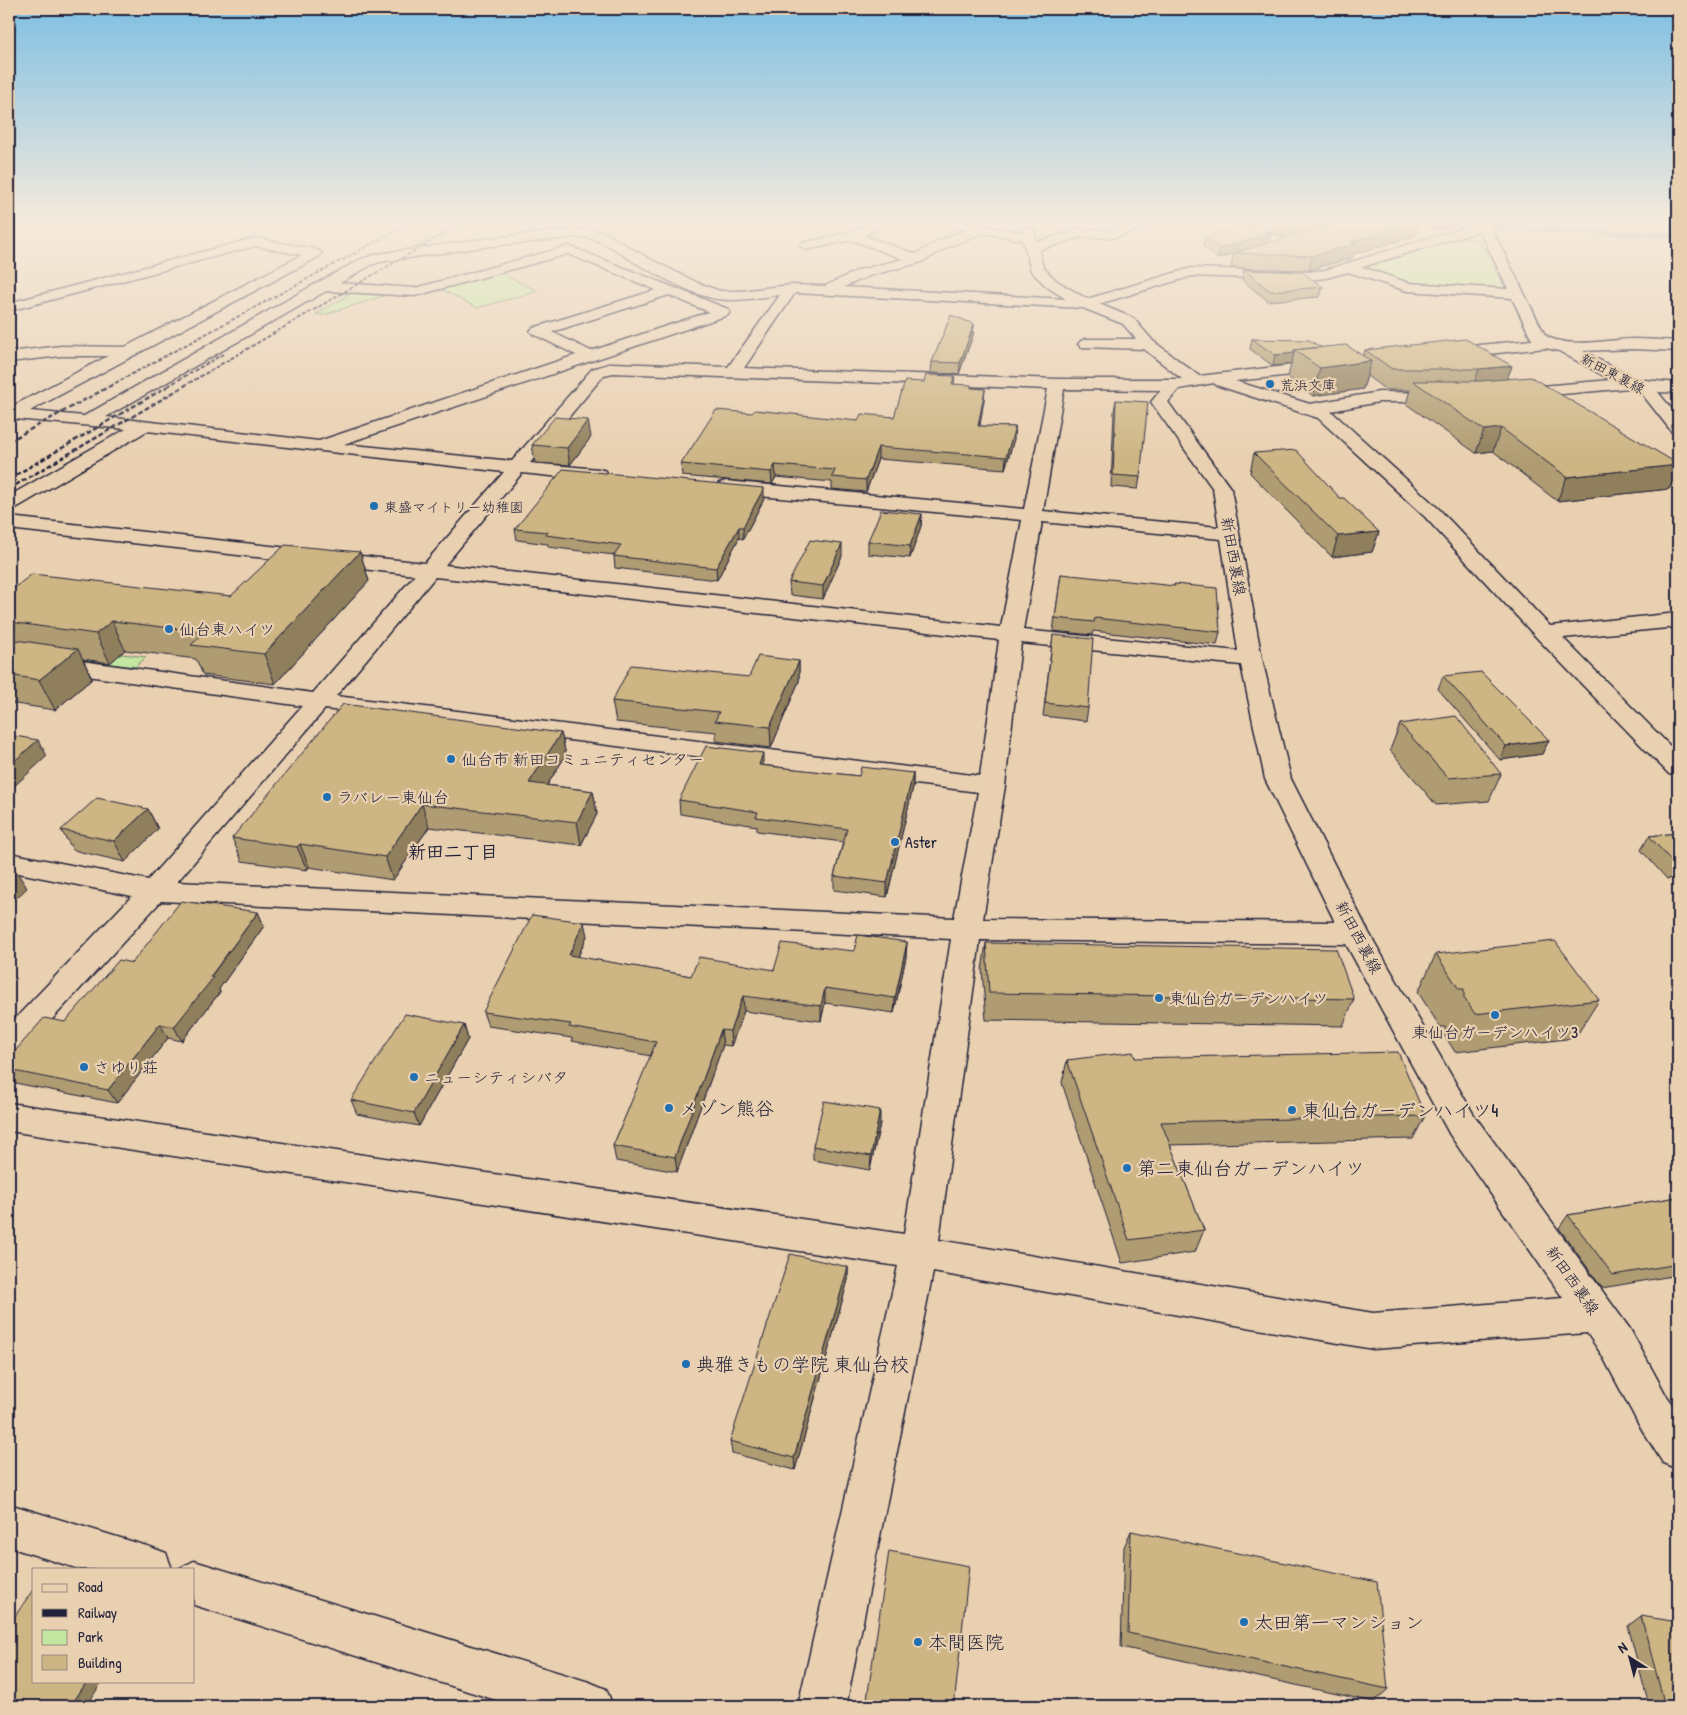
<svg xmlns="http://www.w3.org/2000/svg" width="1687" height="1715" viewBox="0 0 1687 1715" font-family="'Patrick Hand','Klee One',sans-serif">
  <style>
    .green { fill: #c3e6a0; stroke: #72846e }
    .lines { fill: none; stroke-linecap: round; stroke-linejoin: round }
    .stream { fill: #5a8a9c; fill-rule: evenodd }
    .minor-casing { stroke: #22223b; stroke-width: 3 }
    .minor { fill: #e9d0b1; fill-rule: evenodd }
    .rail-far1 { stroke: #22223b; stroke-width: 2; stroke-dasharray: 4 2; stroke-linecap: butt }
    .rail { stroke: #22223b; stroke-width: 2.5; stroke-dasharray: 5 2.5; stroke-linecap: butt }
    .wall { fill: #b09c72; stroke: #22223b }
    .shaded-wall { fill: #907f5c; stroke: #22223b }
    .building { fill: #cdb584; stroke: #22223b }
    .poi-dot { fill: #1f6fb2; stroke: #e9d0b1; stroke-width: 2 }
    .labels { text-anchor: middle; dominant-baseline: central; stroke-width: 4.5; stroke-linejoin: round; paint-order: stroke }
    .far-street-label { font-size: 14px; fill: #22223b; stroke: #e9d0b1 }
    .far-poi-label { font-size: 14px; fill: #22223b; stroke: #e9d0b1; text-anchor: start }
    .street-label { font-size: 16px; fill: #22223b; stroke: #e9d0b1 }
    .poi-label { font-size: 16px; fill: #22223b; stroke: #e9d0b1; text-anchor: start }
    .neighbourhood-label { font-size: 18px; font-weight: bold; fill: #22223b; stroke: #e9d0b1 }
    .near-poi-label { font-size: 19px; fill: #22223b; stroke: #e9d0b1; text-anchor: start }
  </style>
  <rect width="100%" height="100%" fill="#e9d0b1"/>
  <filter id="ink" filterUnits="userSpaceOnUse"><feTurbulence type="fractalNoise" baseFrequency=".02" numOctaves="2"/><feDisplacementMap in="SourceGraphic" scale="10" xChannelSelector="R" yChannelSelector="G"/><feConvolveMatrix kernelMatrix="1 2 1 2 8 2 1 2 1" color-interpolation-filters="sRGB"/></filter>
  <g filter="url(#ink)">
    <!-- green -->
    <g class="green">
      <polygon points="1463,237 1480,242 1507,291 1407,285 1360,269"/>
      <polygon points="496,271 538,291 477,308 437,287"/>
      <polygon points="352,293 386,295 324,315 316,314"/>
      <polygon points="43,644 146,657 135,667 31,654"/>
    </g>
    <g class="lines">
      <!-- stream -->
      <polygon class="stream" points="1494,226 1678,234 1678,238 1496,229"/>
      <!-- minor casing -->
      <g class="minor-casing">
        <g id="minor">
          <path d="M 867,221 L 885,221 L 865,236 L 916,254 L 940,240 L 966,230 L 934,225 L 928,221 L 957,221 L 1022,232 L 1023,228 L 1028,227 L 1034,231 L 1037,242 L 1080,229 L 1112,230 L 1135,221 L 1153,221 L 1151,224 L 1114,238 L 1081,237 L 1039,250 L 1043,267 L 1057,281 L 1087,299 L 1191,268 L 1309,272 L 1325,270 L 1485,221 L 1505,221 L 1503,224 L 1491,227 L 1545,335 C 1564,349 1608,340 1631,339 C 1646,339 1663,340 1678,341 L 1678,351 L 1633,349 L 1583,351 L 1634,379 L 1678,383 L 1678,393 L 1658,392 L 1678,417 L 1678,433 L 1672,432 L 1639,390 L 1629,388 L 1517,398 L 1511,397 L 1509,393 L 1511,389 L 1517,388 L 1611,380 L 1559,351 L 1546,348 L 1448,358 L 1442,356 L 1440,353 L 1442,350 L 1448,348 L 1532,340 L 1512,298 L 1407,291 L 1348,272 L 1326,278 L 1309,280 L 1192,276 L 1099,304 L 1133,318 L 1153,341 L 1199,376 L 1328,361 L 1334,363 L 1336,366 L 1334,369 L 1328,371 L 1235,381 L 1310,404 L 1379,392 L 1450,393 L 1452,397 L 1450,401 L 1444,402 L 1379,402 L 1331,411 L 1439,509 L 1550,626 L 1678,613 L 1678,627 L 1563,638 L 1678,754 L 1678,776 L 1669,774 L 1537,638 L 1425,517 L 1318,418 L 1216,385 L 1214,383 L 1179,389 L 1168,402 L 1231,489 L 1262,659 L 1291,779 L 1369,933 L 1474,1115 L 1630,1329 L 1667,1397 L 1678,1413 L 1678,1469 L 1663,1463 L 1639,1425 L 1602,1355 L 1587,1333 L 1373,1349 L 933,1272 L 846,1706 L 798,1706 L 898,1266 L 9,1131 L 9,1103 L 904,1234 L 951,939 L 161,901 L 20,1054 L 9,1058 L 9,1025 L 132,896 L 9,871 L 9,853 L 148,880 L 302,706 L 9,665 L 9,651 L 313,693 L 415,575 L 9,529 L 9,517 L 425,563 L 504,472 L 147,431 L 16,508 L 9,510 L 9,496 L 126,429 L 15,419 L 9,420 L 9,408 L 108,356 L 61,356 L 9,362 L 9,352 L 61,346 L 125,347 L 302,255 L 255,246 L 9,311 L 9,303 L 255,238 L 315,249 L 322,253 L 320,256 L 30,411 L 84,416 L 317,283 L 361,259 L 378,254 L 491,238 L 579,229 L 594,230 L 606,233 L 646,257 L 698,283 L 720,291 L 740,291 L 791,285 L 825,286 L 859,270 L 903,259 L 852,240 L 807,250 L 800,246 L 802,243 L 851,232 L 860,228 ZM 1480,231 L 1508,289 L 1409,283 L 1362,267 ZM 983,233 L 1023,240 L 1031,271 L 1047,287 L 1066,299 L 844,287 L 869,276 L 922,262 L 950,246 ZM 579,237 C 602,238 615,250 634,262 C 654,273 696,297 718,299 C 739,302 760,297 780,295 L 728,367 L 612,363 L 592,369 L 512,461 L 344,444 L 728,315 L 730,312 L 728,309 L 569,246 L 415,288 L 340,283 L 371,265 L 380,262 L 491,246 ZM 568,254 L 656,290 L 533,328 L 530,331 L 533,334 L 576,355 L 319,441 L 106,417 L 326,291 L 415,296 ZM 795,293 L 1083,308 L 1123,324 L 1136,339 L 1086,339 L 1081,341 L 1078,344 L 1081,347 L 1144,349 L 1182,379 L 1057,379 L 744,368 ZM 669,295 L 709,312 L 591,351 L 552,332 ZM 613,373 L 1048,389 L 1024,509 L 726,481 L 719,483 L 717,487 L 719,491 L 726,493 L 1022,520 L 1001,627 L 445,565 L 522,473 L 599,481 L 606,479 L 608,475 L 606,471 L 599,469 L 530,463 L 604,375 ZM 1064,389 L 1161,390 L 1151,402 L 1213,489 L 1219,527 L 1043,511 ZM 1042,522 L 1221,539 L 1238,651 L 1023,630 ZM 435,577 L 999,640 L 980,776 L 336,696 ZM 1021,643 L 1241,665 L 1265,779 L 1335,922 L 983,919 L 1005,786 ZM 325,709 L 978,792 L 954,918 L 177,882 ZM 980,940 L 1346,944 L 1450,1135 L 1563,1298 L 1373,1313 L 939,1240 Z"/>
          <polygon points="1269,221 1289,221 1287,224 1263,231 1294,241 1296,244 1294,247 1284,247 1245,234 1244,231 1245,228"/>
          <polygon points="9,1504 150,1547 166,1553 172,1569 79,1569 9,1547"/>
          <polygon points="194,1561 589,1682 606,1689 613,1706 515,1706 194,1605 194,1569 178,1569"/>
        </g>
      </g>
      <!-- minor -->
      <use href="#minor" class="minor"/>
      <!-- rail-far1 -->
      <g class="rail-far1">
        <polyline points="110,386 414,221"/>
        <polyline points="168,386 223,354"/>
        <polyline points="184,386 465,221"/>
      </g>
      <!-- rail -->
      <g class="rail">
        <polyline points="9,441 112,385"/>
        <polyline points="9,479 170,385"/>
        <polyline points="9,489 186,385"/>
      </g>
    </g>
    <!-- wall -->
    <g class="wall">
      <polygon points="1155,221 1169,221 1169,223"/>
      <polygon points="1271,221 1465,221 1436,230 1418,225 1415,236 1353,254 1352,258 1309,270 1231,268 1233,254 1218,259 1203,246 1205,237 1271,234 1269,243 1287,237 1269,231"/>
      <polygon points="1532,221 1564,221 1549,226"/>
      <polygon points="1244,270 1323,287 1320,297 1268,301 1242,280"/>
      <polygon points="974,324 973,335 959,374 931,373 932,362"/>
      <polygon points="1252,339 1320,347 1363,356 1365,350 1512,366 1507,379 1678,464 1678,470 1669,489 1557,501 1493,451 1476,453 1406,404 1410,390 1386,390 1367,376 1363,389 1313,396 1288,377 1291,364 1273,366 1250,349"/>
      <polygon points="955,376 954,384 971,388 985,389 984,400 980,426 1015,427 1014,439 1005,469 878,459 866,492 832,489 832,482 776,477 772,484 682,476 681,464 858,421 894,417 924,382"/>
      <polygon points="1116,400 1140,477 1138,489 1111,487 1114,411"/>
      <polygon points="591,437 570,465 535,463 532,445"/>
      <polygon points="1254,453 1340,498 1379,532 1372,552 1332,557 1250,473"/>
      <polygon points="764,499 743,539 739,538 717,580 615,568 614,556 614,555 548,547 548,544 517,540 515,529"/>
      <polygon points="922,514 921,526 910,558 868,554 868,541"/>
      <polygon points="360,552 369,581 275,684 203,675 196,659 125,650 110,663 83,659 92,679 55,710 9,703 9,592 231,596"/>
      <polygon points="842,556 823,599 790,595 789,582"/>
      <polygon points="1061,574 1220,632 1217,645 1093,631 1092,635 1053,631"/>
      <polygon points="1053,635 1088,708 1086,721 1043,716"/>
      <polygon points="799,661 799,681 771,748 716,741 716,732 616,722 612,701 749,677"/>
      <polygon points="1443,676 1549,740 1542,754 1500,760 1438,689"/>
      <polygon points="1400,724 1501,774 1489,801 1436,805 1390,750"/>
      <polygon points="561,733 566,755 547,785 593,791 597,814 581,845 429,827 393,880 309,867 307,870 242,861 232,838"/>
      <polygon points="763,766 859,776 913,773 913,787 887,897 834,890 834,876 843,842 757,831 757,826 680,814 679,800"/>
      <polygon points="148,809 158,829 125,862 73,850 61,830"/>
      <polygon points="1678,833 1678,877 1667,879 1641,850 1649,836"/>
      <polygon points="258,912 264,926 219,989 220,992 182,1041 168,1038 117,1103 10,1082 9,1080 9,1058 65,1022 132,963"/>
      <polygon points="587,936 578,957 691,976 774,970 854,951 907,942 906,957 894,1013 825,1003 821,1021 744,1011 731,1046 723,1045 677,1172 616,1161 613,1146 651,1056 572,1041 572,1038 488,1026 483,1012"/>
      <polygon points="986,943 1354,999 1343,1026 986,1020 982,970"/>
      <polygon points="1436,954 1599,1000 1575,1038 1455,1052 1445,1036 1445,1027 1440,1027 1418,992"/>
      <polygon points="464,1025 468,1039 419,1126 357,1114 351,1100"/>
      <polygon points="1135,1058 1425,1116 1413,1139 1170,1145 1204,1230 1195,1252 1122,1263 1062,1083 1067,1060"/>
      <polygon points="880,1123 870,1170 813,1160 813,1146"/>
      <polygon points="1678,1197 1678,1275 1602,1288 1559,1228 1568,1215"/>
      <polygon points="848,1267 848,1280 795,1470 732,1453 730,1441"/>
      <polygon points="1131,1531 1388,1689 1374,1702 1121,1647 1124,1547"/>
      <polygon points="1641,1616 1678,1706 1649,1706 1628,1626"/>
    </g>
    <!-- shaded-wall -->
    <g class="shaded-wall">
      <polygon points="1297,221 1346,221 1289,238 1293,222"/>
      <polygon points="1438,221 1465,221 1436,230"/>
      <polygon points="1551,221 1564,221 1549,226"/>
      <polygon points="1419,222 1415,236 1353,254 1352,258 1309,270 1312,256 1350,242"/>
      <polygon points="1271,234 1269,244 1234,253 1233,254 1218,259 1219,249"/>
      <polygon points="974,324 973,335 959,374 960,363"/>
      <polygon points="1294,353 1291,364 1273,366 1275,355"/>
      <polygon points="1371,361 1363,389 1313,396 1320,368"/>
      <polygon points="1512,366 1504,387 1472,390 1479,369"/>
      <polygon points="985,389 984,400 977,437 978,426"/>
      <polygon points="588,420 591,437 570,465 567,448"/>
      <polygon points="1015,427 1014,439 1005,469 1006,457"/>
      <polygon points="1501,428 1493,451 1476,453 1484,430"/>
      <polygon points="878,447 878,459 866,492 866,480"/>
      <polygon points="775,465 776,477 772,484 771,472"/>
      <polygon points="1678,465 1678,470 1669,489 1557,501 1567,477"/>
      <polygon points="764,488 764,499 743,539 743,527"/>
      <polygon points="922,514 921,526 910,558 910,546"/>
      <polygon points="739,527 739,538 717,580 716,568"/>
      <polygon points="1379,532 1372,552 1332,557 1338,536"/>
      <polygon points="842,544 842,556 823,599 823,586"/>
      <polygon points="360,552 369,581 275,684 264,654"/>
      <polygon points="112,621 125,650 110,663 96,634"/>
      <polygon points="78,649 92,679 55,710 39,680"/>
      <polygon points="799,661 799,681 771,748 770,727"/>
      <polygon points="561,733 566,755 534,806 529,783"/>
      <polygon points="38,740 47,756 9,791 9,766"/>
      <polygon points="1549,740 1542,754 1500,760 1506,746"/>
      <polygon points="763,753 763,767 759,765"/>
      <polygon points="913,773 913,787 887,897 887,883"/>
      <polygon points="593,791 597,814 581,845 577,822"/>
      <polygon points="422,804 429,827 393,880 385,857"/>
      <polygon points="148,809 158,829 125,862 114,841"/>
      <polygon points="300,844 309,867 307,870 297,847"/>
      <polygon points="17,872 27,888 9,905 9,879"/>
      <polygon points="258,912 264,926 219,989 220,992 182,1041 174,1027"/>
      <polygon points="584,922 587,936 572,970 569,955"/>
      <polygon points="907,942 906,957 894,1013 895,998"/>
      <polygon points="825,988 825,1003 821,1021 821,1006"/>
      <polygon points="743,996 744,1011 731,1046 730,1031"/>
      <polygon points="160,1024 168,1038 117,1103 108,1090"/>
      <polygon points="464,1025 468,1039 419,1126 414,1113"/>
      <polygon points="721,1030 723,1045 677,1172 675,1157"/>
      <polygon points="880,1110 880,1123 870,1170 871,1156"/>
      <polygon points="848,1267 848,1280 795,1470 794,1458"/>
      <polygon points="87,1681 102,1681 87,1706 71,1706"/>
    </g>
    <!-- building -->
    <g class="building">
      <polygon points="1343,221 1415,221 1419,222 1350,242 1356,244 1312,256 1234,253"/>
      <polygon points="1245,225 1271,234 1219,249 1205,237"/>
      <polygon points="1244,270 1302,272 1323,287 1270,291"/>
      <polygon points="951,315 974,324 960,363 932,362"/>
      <polygon points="1252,339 1309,340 1320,347 1294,350 1294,353 1275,355"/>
      <polygon points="1466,339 1512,366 1479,369 1392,369 1365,350"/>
      <polygon points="1346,345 1371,361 1320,368 1294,350"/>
      <polygon points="926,375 955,376 952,384 971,385 971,388 985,389 978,426 1015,427 1006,457 878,447 866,480 832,477 835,470 775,465 771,472 681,464 716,410 752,413 755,410 858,421 861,414 894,417 905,381 924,382"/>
      <polygon points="1531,377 1678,464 1678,465 1567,477 1501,428 1484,430 1413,381 1480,381"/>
      <polygon points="1116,400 1148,402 1140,477 1113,475"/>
      <polygon points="555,417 588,420 567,448 532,445"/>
      <polygon points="1296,450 1340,498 1344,498 1379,532 1338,536 1254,453"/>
      <polygon points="563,469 764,488 743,527 739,527 716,568 614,556 621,545 546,535 548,532 515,529"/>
      <polygon points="881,510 922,514 910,546 868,541"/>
      <polygon points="810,540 842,544 823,586 789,582"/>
      <polygon points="285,545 360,552 264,654 191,645 205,632 112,621 96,634 9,622 9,592 32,574 231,596"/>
      <polygon points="1061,574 1175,586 1174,584 1217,588 1220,632 1095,618 1094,622 1055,618"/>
      <polygon points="1053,635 1093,639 1088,708 1045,703"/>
      <polygon points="9,639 78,649 39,680 9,675"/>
      <polygon points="758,656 799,661 770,727 715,721 719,712 612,701 631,665 749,677"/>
      <polygon points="1481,672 1549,740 1506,746 1443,676"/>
      <polygon points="343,704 561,733 529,783 593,791 577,822 422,804 385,857 300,844 297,847 232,838"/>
      <polygon points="1456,716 1501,774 1448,778 1400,724"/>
      <polygon points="9,735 38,740 9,766"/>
      <polygon points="706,746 763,753 759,765 859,776 861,767 913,773 887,883 834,876 847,829 756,817 758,812 679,800"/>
      <polygon points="97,798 148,809 114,841 61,830"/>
      <polygon points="1678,833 1678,864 1675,865 1649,836"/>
      <polygon points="9,870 17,872 9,879"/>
      <polygon points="181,901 258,912 210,977 213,978 174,1027 160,1024 108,1090 9,1070 9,1058 44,1018 65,1022 119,960 132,963"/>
      <polygon points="532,915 584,922 569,955 691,976 699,957 774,970 782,943 854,951 858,935 907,942 895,998 825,988 821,1006 743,996 730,1031 721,1030 675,1157 613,1146 656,1042 569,1027 571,1024 483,1012"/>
      <polygon points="1555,941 1599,1000 1475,1014 1464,998 1464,989 1459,989 1436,954"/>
      <polygon points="986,943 1336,949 1354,999 989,993"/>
      <polygon points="405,1014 464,1025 414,1113 351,1100"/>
      <polygon points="1133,1052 1135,1058 1398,1052 1425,1116 1161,1122 1204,1230 1129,1240 1067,1060"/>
      <polygon points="824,1101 880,1110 871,1156 813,1146"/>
      <polygon points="1678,1197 1678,1264 1613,1275 1568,1215"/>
      <polygon points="790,1254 848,1267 794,1458 730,1441"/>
      <polygon points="1131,1531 1377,1582 1388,1689 1128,1633"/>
      <polygon points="889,1551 969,1566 954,1706 866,1706"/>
      <polygon points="34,1588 34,1681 87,1681 71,1706 9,1706 9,1625"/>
      <polygon points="1641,1616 1678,1622 1678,1706 1665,1706"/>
    </g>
  </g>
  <!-- sky -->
  <linearGradient id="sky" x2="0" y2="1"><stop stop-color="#7ebfe3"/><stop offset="0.48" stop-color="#f5eadc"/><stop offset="1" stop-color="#f5eadc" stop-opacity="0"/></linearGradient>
  <rect width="1687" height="461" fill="url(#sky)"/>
  <!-- markers -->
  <g class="poi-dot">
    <circle cx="1270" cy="384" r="5"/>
    <circle cx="374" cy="506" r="5"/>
    <circle cx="169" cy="629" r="5"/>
    <circle cx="451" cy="759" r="5"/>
    <circle cx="327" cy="797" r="5"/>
    <circle cx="895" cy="842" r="5"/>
    <circle cx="1159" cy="998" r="5"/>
    <circle cx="1495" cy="1015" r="5"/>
    <circle cx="84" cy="1067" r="5"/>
    <circle cx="414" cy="1077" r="5"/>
    <circle cx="669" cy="1108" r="5"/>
    <circle cx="1292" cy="1110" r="5"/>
    <circle cx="1127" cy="1168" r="5"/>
    <circle cx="686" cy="1364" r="5"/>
    <circle cx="1244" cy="1622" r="5"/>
    <circle cx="918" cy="1642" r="5"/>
  </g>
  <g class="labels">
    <!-- far-street labels -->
    <g class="far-street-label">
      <text transform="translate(1613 373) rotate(28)">新田東裏線</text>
    </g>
    <!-- far-poi labels -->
    <g class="far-poi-label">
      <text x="1280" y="384">荒浜文庫</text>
      <text x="384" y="506">東盛マイトリー幼稚園</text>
    </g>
    <!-- street labels -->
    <g class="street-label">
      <text transform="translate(1234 556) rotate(80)">新田西裏線</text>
      <text transform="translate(1359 937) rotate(62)">新田西裏線</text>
      <text transform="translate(1573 1280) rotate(55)">新田西裏線</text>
    </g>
    <!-- poi labels -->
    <g class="poi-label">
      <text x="179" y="629">仙台東ハイツ</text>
      <text x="461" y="759">仙台市 新田コミュニティセンター</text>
      <text x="337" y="797">ラバレー東仙台</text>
      <text x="905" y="842">Aster</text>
      <text x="1169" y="998">東仙台ガーデンハイツ</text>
      <text x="1495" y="1032" text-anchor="middle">東仙台ガーデンハイツ3</text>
      <text x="94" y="1067">さゆり荘</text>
      <text x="424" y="1077">ニューシティシバタ</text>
    </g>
    <!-- neighbourhood labels -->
    <g class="neighbourhood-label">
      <text x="453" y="851">新田二丁目</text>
    </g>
    <!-- near-poi labels -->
    <g class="near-poi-label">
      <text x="679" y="1108">メゾン熊谷</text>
      <text x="1302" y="1110">東仙台ガーデンハイツ4</text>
      <text x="1137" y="1168">第二東仙台ガーデンハイツ</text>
      <text x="696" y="1364">典雅きもの学院 東仙台校</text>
      <text x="1254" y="1622">太田第一マンション</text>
      <text x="928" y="1642">本間医院</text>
    </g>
  </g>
  <!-- margin -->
  <rect width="1687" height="1715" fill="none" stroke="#e9d0b1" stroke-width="30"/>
  <rect x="15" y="15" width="1657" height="1685" fill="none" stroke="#22223b" stroke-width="2" filter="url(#ink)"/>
  <!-- legend -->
  <rect x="32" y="1568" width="162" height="115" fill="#e9d0b1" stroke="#998a82"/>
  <rect x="42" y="1584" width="25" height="8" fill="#e9d0b1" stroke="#998a82"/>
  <text x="78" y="1592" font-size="15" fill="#22223b">Road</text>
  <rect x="42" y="1609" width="25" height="8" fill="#22223b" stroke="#998a82"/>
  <text x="78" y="1618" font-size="15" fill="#22223b">Railway</text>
  <rect x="42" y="1630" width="25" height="15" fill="#c3e6a0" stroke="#998a82"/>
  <text x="78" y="1642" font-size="15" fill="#22223b">Park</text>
  <rect x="42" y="1655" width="25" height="15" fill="#cdb584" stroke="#998a82"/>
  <text x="78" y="1668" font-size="15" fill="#22223b">Building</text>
  <!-- north arrow -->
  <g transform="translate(1630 1658) rotate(324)" stroke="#e9d0b1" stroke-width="4" paint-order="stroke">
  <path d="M0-4L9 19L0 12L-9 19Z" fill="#22223b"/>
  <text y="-8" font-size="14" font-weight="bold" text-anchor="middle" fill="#22223b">N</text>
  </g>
</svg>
